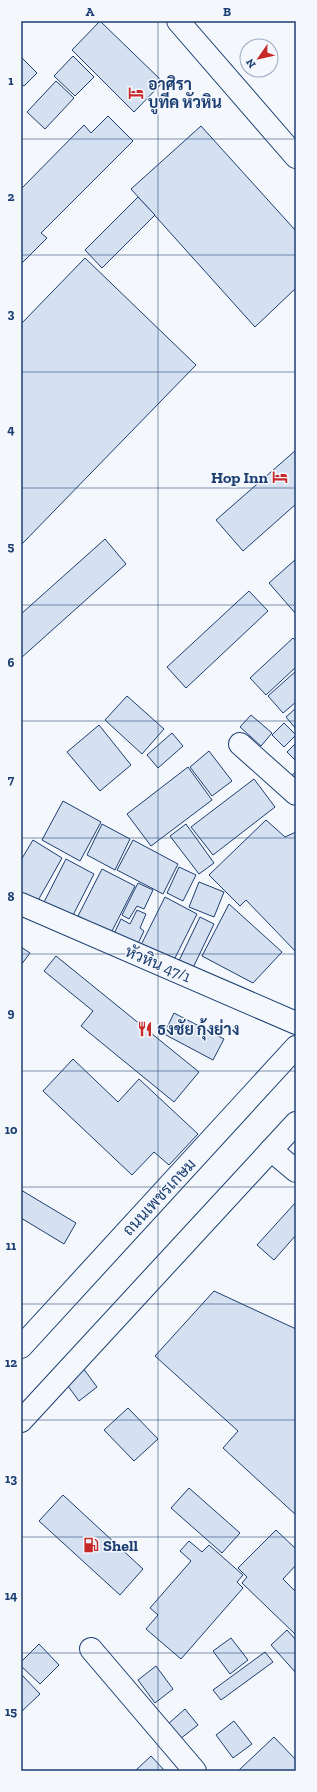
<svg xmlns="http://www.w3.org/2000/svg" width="317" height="1792" viewBox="0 0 317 1792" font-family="'Zilla Slab',Sarabun,serif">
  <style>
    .building { fill: #d5e0f0; stroke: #1d3f73 }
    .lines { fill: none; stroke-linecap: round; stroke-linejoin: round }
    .minor-casing { stroke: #1d3f73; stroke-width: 24 }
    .major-casing { stroke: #1d3f73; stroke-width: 24 }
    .minor { stroke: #f4f7fb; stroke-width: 22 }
    .major { stroke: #f4f7fb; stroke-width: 22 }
    .grid { fill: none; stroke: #1d3f73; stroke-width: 1; stroke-opacity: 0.55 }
    .labels { text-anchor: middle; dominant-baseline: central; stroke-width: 3; stroke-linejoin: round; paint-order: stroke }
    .poi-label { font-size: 16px; font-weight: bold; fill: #1d3f73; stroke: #f4f7fb; text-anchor: start }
    .street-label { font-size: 16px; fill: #1d3f73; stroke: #f4f7fb }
    .neatline { fill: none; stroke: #1d3f73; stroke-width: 1.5 }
    .grid-label { font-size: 13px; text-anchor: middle; font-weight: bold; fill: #1d3f73 }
  </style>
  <rect width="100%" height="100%" fill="#f4f7fb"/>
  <!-- building -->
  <g class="building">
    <polygon points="100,21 163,82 134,112 72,50"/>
    <polygon points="73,56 94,77 75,96 54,76"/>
    <polygon points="21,57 37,73 24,86 21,84"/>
    <polygon points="56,81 74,98 45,129 27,112"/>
    <polygon points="108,116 133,141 41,233 47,238 21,264 21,189 84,125 91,133"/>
    <polygon points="201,126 296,231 296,288 255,327 131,189"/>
    <polygon points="138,197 155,215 102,268 85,250"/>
    <polygon points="85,258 196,365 21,545 21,324"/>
    <polygon points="296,450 296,504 243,551 216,520"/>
    <polygon points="105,539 126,564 21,658 21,614"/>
    <polygon points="296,559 296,614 269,583"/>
    <polygon points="249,591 268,611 186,688 167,667"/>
    <polygon points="293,638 296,641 296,667 266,695 250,678"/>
    <polygon points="296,671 296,702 283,713 268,696"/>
    <polygon points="127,696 164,729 142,754 105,720"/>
    <polygon points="296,708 296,729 286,717"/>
    <polygon points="251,715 272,733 261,746 240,727"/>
    <polygon points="284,723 296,735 284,747 272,735"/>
    <polygon points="99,725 131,765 100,791 67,752"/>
    <polygon points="172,733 183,746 158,768 147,755"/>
    <polygon points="296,743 296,761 287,752"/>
    <polygon points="209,751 232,781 212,796 190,767"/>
    <polygon points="188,767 212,800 151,846 127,814"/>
    <polygon points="296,771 296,783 290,778"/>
    <polygon points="254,779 275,807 213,855 191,827"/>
    <polygon points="63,801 101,822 80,861 42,840"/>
    <polygon points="266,820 285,837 296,832 296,952 246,900 240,906 209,875"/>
    <polygon points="102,824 130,839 115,870 87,855"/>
    <polygon points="186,824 214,863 199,874 170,836"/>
    <polygon points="33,840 62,858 36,904 21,895 21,860"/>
    <polygon points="133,840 178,864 163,894 117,870"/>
    <polygon points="66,859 94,874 69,923 41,908"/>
    <polygon points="179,867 196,875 183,901 167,893"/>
    <polygon points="102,869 135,886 111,933 78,916"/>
    <polygon points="199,882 224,892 214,917 189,907"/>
    <polygon points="138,883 153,890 144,909 137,906 129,919 122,915"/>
    <polygon points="165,897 197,914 173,962 141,945"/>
    <polygon points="229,904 282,952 253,983 202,956"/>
    <polygon points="137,910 146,914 140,928 144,931 135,950 112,938 121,919 130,924"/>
    <polygon points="200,917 214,924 190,974 176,967"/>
    <polygon points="21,947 30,953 21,965"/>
    <polygon points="56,956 199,1072 174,1102 81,1026 93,1011 44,971"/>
    <polygon points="174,1013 224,1039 213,1060 164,1034"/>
    <polygon points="73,1059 118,1102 139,1079 198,1134 169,1165 154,1152 132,1175 43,1091"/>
    <polygon points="21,1190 76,1223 64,1244 21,1218"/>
    <polygon points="296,1202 296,1235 274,1260 257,1245"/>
    <polygon points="214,1291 296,1329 296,1515 223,1448 238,1431 155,1356"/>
    <polygon points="80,1364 97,1387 79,1401 62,1378"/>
    <polygon points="128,1408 158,1439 134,1461 104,1430"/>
    <polygon points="189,1488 240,1533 222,1553 171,1508"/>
    <polygon points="63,1495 143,1569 120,1595 39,1521"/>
    <polygon points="276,1530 296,1549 296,1565 283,1579 296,1592 296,1635 242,1583 247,1577 238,1568"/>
    <polygon points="189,1541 202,1552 209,1545 243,1575 237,1582 243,1588 181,1659 146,1629 158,1615 150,1608 191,1561 180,1551"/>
    <polygon points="287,1630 296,1640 296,1673 271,1645"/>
    <polygon points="231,1638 248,1660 230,1674 213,1651"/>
    <polygon points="39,1644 59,1665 40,1684 21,1666 21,1662"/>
    <polygon points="265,1652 273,1662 221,1700 213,1690"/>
    <polygon points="156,1666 173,1689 155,1703 138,1680"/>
    <polygon points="21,1674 40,1694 21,1712"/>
    <polygon points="185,1709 198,1725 180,1739 168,1724"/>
    <polygon points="234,1721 252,1744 233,1758 216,1735"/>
    <polygon points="274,1737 296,1760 296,1771 238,1771"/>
    <polygon points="151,1756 165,1771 135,1771"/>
  </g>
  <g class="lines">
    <!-- minor casing -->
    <g class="minor-casing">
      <g id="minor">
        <polyline points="178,21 296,157"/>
        <polyline points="240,744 296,794"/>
        <polyline points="21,904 296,1023"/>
        <polyline points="271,1150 296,1171"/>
        <polyline points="91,1649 195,1771"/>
      </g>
    </g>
    <!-- major casing -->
    <g class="major-casing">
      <g id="major">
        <polyline points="21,1347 296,1047"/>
        <polyline points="21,1421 296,1123"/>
      </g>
    </g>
    <!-- minor -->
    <use href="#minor" class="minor"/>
    <!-- major -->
    <use href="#major" class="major"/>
  </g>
  <!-- grid -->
  <path class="grid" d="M 158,21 L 158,1771M 21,139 L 296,139M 21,255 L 296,255M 21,372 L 296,372M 21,488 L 296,488M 21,605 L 296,605M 21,721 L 296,721M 21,838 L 296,838M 21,954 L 296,954M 21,1071 L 296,1071M 21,1187 L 296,1187M 21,1304 L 296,1304M 21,1420 L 296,1420M 21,1537 L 296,1537M 21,1653 L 296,1653"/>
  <!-- icons -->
  <defs>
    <g id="hotel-bare" transform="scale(1.2)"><path d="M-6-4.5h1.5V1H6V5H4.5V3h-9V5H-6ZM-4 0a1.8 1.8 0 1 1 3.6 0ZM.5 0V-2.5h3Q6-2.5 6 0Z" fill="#c62828" stroke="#f4f7fb" stroke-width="2.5" paint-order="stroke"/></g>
    <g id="restaurant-bare" transform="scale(1.2)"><path d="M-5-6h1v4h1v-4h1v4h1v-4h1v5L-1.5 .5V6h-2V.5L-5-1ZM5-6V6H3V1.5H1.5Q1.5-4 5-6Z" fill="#c62828" stroke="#f4f7fb" stroke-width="2.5" paint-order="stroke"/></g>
    <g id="fuel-bare" transform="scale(1.2)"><path d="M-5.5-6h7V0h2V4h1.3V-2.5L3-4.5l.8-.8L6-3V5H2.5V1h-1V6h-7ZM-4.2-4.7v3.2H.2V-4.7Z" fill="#c62828" stroke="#f4f7fb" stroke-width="2.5" paint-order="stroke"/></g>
  </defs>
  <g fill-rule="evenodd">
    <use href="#hotel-bare" x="136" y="93"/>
    <use href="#hotel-bare" x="280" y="477"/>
    <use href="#restaurant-bare" x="145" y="1029"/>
    <use href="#fuel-bare" x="91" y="1545"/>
  </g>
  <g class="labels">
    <!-- poi labels -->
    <g class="poi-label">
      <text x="148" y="84">อาศิรา<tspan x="148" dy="18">บูทีค หัวหิน</tspan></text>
      <text x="268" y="477" text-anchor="end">Hop Inn</text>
      <text x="157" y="1029">ธงชัย กุ้งย่าง</text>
      <text x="103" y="1545">Shell</text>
    </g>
    <!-- street labels -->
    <g class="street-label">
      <text transform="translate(158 964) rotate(23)">หัวหิน 47/1</text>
      <text transform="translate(159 1197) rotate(-47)">ถนนเพชรเกษม</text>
    </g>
  </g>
  <!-- border -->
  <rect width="317" height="1792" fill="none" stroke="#f4f7fb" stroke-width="44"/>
  <!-- north arrow -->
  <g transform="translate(259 58) rotate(236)"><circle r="19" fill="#f4f7fb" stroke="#9eadc5"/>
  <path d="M0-3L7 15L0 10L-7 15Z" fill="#c62828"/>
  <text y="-6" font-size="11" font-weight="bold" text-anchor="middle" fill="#1d3f73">N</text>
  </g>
  <rect x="22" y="22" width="273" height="1748" class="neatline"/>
  <g class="grid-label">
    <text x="90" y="16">A</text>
    <text x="227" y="16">B</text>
    <text x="11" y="85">1</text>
    <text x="11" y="201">2</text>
    <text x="11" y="318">3</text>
    <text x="11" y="434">4</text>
    <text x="11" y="551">5</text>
    <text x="11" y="667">6</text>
    <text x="11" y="784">7</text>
    <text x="11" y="901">8</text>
    <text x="11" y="1017">9</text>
    <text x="11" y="1134">10</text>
    <text x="11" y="1250">11</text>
    <text x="11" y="1367">12</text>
    <text x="11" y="1483">13</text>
    <text x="11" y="1600">14</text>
    <text x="11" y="1716">15</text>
  </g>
</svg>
